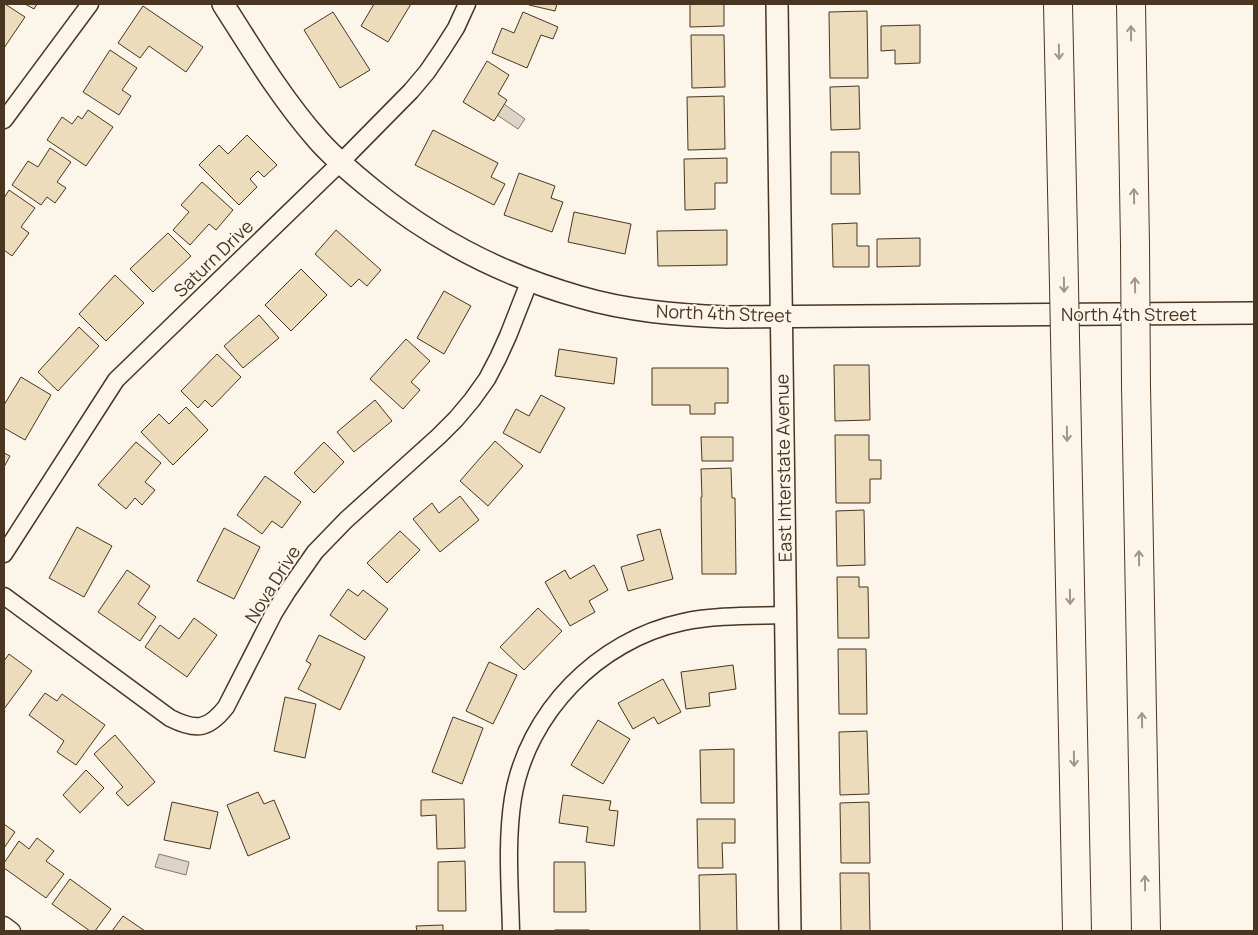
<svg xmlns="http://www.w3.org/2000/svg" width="1258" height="935" viewBox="0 0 1258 935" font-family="Manrope,sans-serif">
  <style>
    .water { fill: #dcd4c6; stroke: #887966 }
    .building { fill: #ecdcbc; stroke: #4a3520 }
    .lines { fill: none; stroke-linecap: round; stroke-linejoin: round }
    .minor-casing { stroke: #4a3520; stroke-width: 19 }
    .tertiary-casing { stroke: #4a3520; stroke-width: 24 }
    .motorway-casing { stroke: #4a3520; stroke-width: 30 }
    .minor { stroke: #fbf6e9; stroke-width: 16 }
    .tertiary { stroke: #fbf6e9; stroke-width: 21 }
    .motorway { stroke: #fbf6e9; stroke-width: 28 }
    .motorway-bridge-casing { stroke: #4a3520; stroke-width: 30; stroke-linecap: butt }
    .motorway-bridge { stroke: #fbf6e9; stroke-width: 28 }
    .oneway { stroke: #a29684 }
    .labels { text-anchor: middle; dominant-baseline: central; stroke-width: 4; stroke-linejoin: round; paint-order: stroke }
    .street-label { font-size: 18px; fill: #4a3520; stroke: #fbf6e9 }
  </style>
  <rect width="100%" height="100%" fill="#fbf6e9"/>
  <!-- water -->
  <g class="water">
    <polygon points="504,104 525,119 518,129 497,115"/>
    <polygon points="159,854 189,862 186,875 155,867"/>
  </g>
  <!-- building -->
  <g class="building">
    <polygon points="5,4 25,17 4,48 4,6"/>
    <polygon points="25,4 37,4 34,9"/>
    <polygon points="374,4 411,4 388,42 361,26"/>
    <polygon points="529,4 557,4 555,11 529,5"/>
    <polygon points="690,4 724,4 724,26 690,27"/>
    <polygon points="143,6 203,47 186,72 149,46 140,58 118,43"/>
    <polygon points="867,11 868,78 830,78 829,12"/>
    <polygon points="333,12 370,70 340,88 304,30"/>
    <polygon points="523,12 558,27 553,39 541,35 527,68 492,53 502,28 514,33"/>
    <polygon points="920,25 920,63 895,64 895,50 881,51 881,26"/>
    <polygon points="691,35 724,35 725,87 692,88"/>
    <polygon points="110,50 137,68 122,90 131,96 119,115 83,92"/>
    <polygon points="487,61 509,75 498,94 507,100 494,121 463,102"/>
    <polygon points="859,86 860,129 831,130 830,87"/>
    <polygon points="724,96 725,149 688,150 687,97"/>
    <polygon points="88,110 113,127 86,166 47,140 62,117 72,124 78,116 82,119"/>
    <polygon points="433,130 498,163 491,177 505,184 494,205 415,165"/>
    <polygon points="247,135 277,165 264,177 258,171 250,179 257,187 239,205 199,165 219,145 228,154"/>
    <polygon points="50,148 71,162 57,182 66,188 55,203 47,197 41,205 12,185 28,161 38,167"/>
    <polygon points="831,152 859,152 860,194 831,194"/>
    <polygon points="727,158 727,183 715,183 715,209 685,210 684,159"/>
    <polygon points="519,173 555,186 551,198 563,202 552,232 504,215"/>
    <polygon points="202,182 233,210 216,230 209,224 190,245 173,230 189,212 181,205"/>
    <polygon points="9,190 35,208 21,227 29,233 12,256 4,250 4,198"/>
    <polygon points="574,212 631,224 625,254 568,242"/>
    <polygon points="857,223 857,246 869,246 869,267 833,267 832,224"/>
    <polygon points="336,230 381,270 367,286 359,279 351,287 315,254"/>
    <polygon points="727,230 727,265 658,266 657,231"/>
    <polygon points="168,233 191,256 153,292 130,269"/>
    <polygon points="920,238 920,266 877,267 877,239"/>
    <polygon points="301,269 327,295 291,331 265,305"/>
    <polygon points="115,275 144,303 106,341 79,314"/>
    <polygon points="444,291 471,306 444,354 417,338"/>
    <polygon points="259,315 279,338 243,368 224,346"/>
    <polygon points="79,327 99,346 58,391 38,372"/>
    <polygon points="406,339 430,361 411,382 420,390 403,409 370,379"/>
    <polygon points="559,349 617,358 614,384 555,376"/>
    <polygon points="217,354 241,377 212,407 205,400 198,408 181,391"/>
    <polygon points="834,365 869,365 870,420 835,421"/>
    <polygon points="652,368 728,368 728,403 715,403 715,414 690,414 690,405 652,405"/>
    <polygon points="21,377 51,395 25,440 4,428 4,405"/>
    <polygon points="541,395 565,408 540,453 503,433 516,409 529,416"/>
    <polygon points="375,400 392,421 354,452 337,432"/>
    <polygon points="186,407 208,430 173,465 141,432 159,414 169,424"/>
    <polygon points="835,435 869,435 869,460 881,460 881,479 870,479 870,503 836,503"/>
    <polygon points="701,437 733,437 733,461 702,461"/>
    <polygon points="495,441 523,466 488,506 460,481"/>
    <polygon points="136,442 161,463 145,482 155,490 142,505 135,498 126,509 98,485"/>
    <polygon points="324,442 344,462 314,493 294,473"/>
    <polygon points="4,453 10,456 4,467"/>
    <polygon points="731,468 732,498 735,498 736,574 702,574 701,497 702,497 701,469"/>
    <polygon points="265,476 301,502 282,528 272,521 262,534 237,515"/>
    <polygon points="460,496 479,520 440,552 413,519 432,503 439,513"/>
    <polygon points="864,510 865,565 837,566 836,511"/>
    <polygon points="77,527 112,546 84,597 49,578"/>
    <polygon points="224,528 260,547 234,599 197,581"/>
    <polygon points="660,529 673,579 628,591 621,567 644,560 637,535"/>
    <polygon points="400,531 420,550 387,583 367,563"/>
    <polygon points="594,565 608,590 589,601 595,612 570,626 545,582 565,570 570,579"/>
    <polygon points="127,570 150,586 138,604 156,617 140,641 98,612"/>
    <polygon points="837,577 859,577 859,587 868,587 869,638 838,638"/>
    <polygon points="348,589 358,596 363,590 388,609 365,640 330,615"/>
    <polygon points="538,608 562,631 524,670 500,647"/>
    <polygon points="194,618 217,635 187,677 145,647 160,625 179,639"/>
    <polygon points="319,635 365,657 340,710 298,689 311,664 306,661"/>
    <polygon points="838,649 866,649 867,714 839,714"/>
    <polygon points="9,654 32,671 4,709 4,661"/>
    <polygon points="489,662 517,675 493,724 466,711"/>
    <polygon points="733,665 736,689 709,693 710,706 686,709 681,672"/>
    <polygon points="663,679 681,712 658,724 654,717 633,729 618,703"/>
    <polygon points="45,693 57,701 62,694 105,725 76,765 57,752 64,741 29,715"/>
    <polygon points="285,697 316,704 305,758 274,751"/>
    <polygon points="453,717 483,728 462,784 432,772"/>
    <polygon points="598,720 630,739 603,784 571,765"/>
    <polygon points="867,731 869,794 840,795 839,732"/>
    <polygon points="115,735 155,782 128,806 116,793 123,787 94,754"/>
    <polygon points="734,749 734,803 701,803 700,750"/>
    <polygon points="86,770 104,788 80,813 63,795"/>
    <polygon points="258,792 264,804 274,800 290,838 248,856 227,805"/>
    <polygon points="563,795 611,801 609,810 618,811 614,846 586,842 588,827 559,823"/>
    <polygon points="464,799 465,848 437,849 436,815 421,816 421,800"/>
    <polygon points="172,802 218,812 210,849 164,840"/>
    <polygon points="869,802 870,863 841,863 840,803"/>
    <polygon points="697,819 735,819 735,843 722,843 723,868 698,868"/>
    <polygon points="4,824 15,832 4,848"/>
    <polygon points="37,838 54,851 46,861 64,874 46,898 4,868 4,863 19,841 29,849"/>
    <polygon points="465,861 466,911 438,911 438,862"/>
    <polygon points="554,862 585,862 586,912 554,912"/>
    <polygon points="840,873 869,873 870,931 841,931"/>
    <polygon points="736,874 737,931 700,931 699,875"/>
    <polygon points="70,879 111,909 95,931 90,931 52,904"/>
    <polygon points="123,916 145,931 112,931"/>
    <polygon points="443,925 443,931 417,931 416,926"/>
    <rect x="555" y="930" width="34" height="1"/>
  </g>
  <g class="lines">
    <!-- minor casing -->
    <g class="minor-casing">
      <g id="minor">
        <polyline points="4,120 90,4"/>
        <polyline points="4,554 116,380 340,163 411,91 427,72 442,50 456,28 467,4"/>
        <path d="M 4,596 L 170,718 C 196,731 208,730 226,707 L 274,613 L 287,592 L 315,552 L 346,520 L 439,436 L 456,419 L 472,400 L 487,379 L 498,358 L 508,336 L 530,280"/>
        <polyline points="4,925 12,931"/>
        <path d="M 511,931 C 510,887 506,842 513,798 C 527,713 598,640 683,622 C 716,615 751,616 785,615"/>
      </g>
    </g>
    <!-- tertiary casing -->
    <g class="tertiary-casing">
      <g id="tertiary">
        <path d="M 223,4 C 253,51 281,98 318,140 C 335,159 354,175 374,191 C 435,240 505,276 580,297 C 627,311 678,315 726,317 L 1254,313"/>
        <polyline points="777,4 790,931"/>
      </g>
    </g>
    <!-- motorway casing -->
    <g class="motorway-casing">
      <g id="motorway">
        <polyline points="1058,4 1063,236"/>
        <polyline points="1131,4 1135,245"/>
        <polyline points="1066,386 1077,931"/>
        <polyline points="1136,386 1146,931"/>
      </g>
    </g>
    <!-- minor -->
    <use href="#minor" class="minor"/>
    <!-- tertiary -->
    <use href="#tertiary" class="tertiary"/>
    <!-- motorway -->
    <use href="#motorway" class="motorway"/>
    <!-- motorway-bridge casing -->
    <g class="motorway-bridge-casing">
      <g id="motorway-bridge">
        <polyline points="1063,236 1066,386"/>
        <polyline points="1135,245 1136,386"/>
      </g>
    </g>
    <!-- motorway-bridge -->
    <use href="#motorway-bridge" class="motorway-bridge"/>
  </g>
  <!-- one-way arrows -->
  <defs><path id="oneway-shaft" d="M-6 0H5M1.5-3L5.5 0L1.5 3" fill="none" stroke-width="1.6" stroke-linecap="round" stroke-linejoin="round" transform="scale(1.25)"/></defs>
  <g class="oneway">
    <use href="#oneway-shaft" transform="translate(1131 33) rotate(-91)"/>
    <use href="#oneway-shaft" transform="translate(1059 52) rotate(89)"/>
    <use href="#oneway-shaft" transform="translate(1134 196) rotate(-91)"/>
    <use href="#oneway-shaft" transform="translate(1064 285) rotate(89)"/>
    <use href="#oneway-shaft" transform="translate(1135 285) rotate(-91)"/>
    <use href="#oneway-shaft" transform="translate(1067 434) rotate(89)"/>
    <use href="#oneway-shaft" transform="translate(1139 558) rotate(-91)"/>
    <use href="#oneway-shaft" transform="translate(1070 597) rotate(89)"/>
    <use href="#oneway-shaft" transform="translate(1142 720) rotate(-91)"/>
    <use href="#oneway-shaft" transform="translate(1074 759) rotate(89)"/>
    <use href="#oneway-shaft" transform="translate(1145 883) rotate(-91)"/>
  </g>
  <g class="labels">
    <!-- street labels -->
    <g class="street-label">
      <text transform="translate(213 258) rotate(-44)">Saturn Drive</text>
      <text transform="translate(724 313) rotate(2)">North 4th Street</text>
      <text x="1129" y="314">North 4th Street</text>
      <text transform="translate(783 468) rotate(-91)">East Interstate Avenue</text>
      <text transform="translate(272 584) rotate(-58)">Nova Drive</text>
    </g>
  </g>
  <!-- border -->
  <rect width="1258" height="935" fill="none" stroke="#4a3520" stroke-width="10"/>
</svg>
